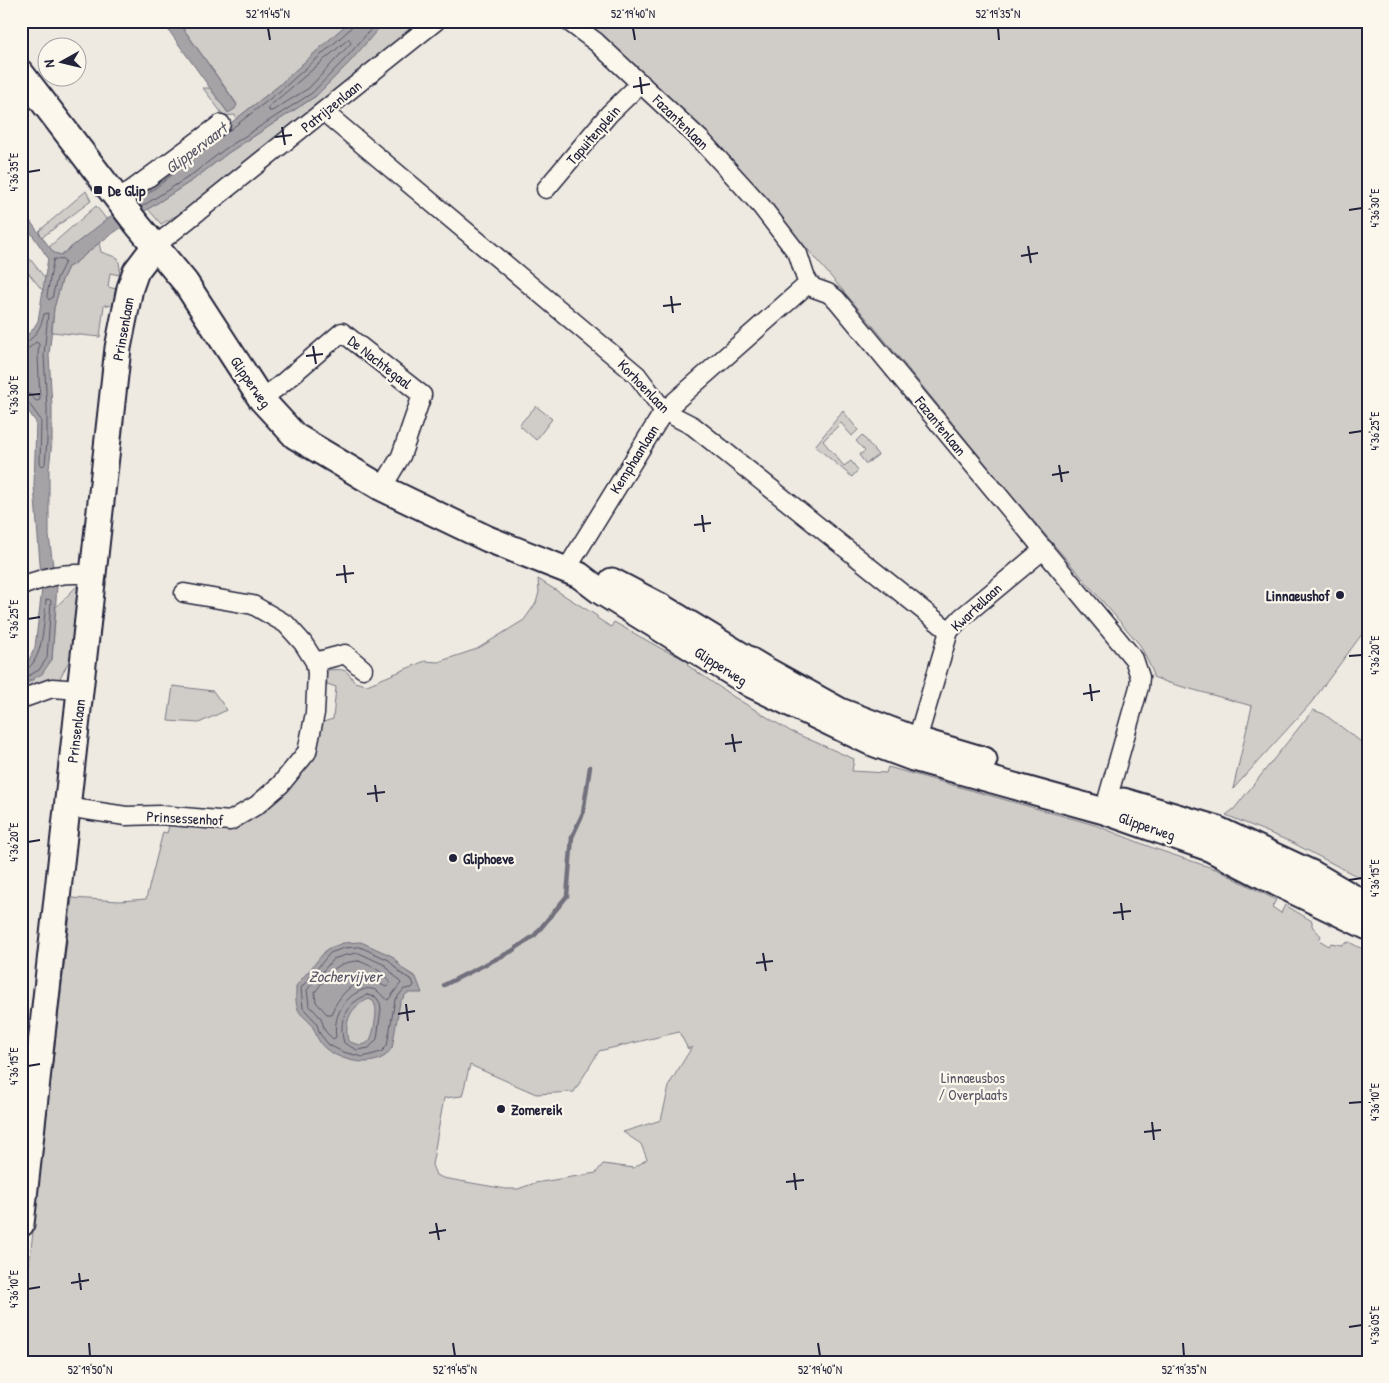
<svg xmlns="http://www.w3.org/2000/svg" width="1389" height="1383" viewBox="0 0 1389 1383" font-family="'Patrick Hand',sans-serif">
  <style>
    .green { fill: #d0cdc9; stroke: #797882; fill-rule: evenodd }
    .water { fill: #a6a3a7; stroke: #716f7c; fill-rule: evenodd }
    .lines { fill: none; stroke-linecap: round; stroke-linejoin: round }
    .shore { stroke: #575666; stroke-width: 1 }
    .stream { stroke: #716f7c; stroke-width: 4.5 }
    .street-casing { stroke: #22223b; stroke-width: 21 }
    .secondary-casing { stroke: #22223b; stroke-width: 29 }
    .street { stroke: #fbf7ec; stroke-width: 18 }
    .secondary { stroke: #fbf7ec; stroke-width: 25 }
    .ticks { fill: none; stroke: #22223b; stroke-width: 2 }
    .poi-dot { fill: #22223b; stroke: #fbf7ec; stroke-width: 2 }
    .labels { text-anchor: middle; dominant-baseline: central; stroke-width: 4.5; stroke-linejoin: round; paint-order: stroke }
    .street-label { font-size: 15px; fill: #22223b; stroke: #fbf7ec }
    .poi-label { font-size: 15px; font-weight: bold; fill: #22223b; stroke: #fbf7ec; text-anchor: start }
    .park-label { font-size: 15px; fill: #565566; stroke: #fbf7ec }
    .water-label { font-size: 16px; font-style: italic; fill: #575666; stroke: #fbf7ec }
    .neatline { fill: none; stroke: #22223b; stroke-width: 2 }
    .ticks-label { font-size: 12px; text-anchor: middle; fill: #22223b }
  </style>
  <rect width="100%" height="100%" fill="#eeeae2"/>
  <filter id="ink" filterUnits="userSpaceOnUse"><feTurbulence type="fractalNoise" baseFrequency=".02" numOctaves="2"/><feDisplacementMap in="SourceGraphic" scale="10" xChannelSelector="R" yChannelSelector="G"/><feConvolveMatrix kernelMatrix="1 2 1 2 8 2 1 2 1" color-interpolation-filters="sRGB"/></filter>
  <g filter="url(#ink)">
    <!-- green -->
    <g class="green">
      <polygon points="178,21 350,21 277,87 236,119 235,115 224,116 203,88 210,88 228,113 237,104"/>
      <polygon points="385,21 423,21 203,201 161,224 148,209 193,180 228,153 316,96"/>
      <polygon points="578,21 1368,21 1368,626 1311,703 1233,789 1252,706 1169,683 1153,677 1152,670 1140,645 1012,496 874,327 732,161 658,87"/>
      <polygon points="86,191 91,201 41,238 39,231"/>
      <polygon points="96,206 107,220 61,255 54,253 49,247"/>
      <polygon points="99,243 101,252 118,258 120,268 119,275 110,273 108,287 116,289 114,306 104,305 100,337 52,332 54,308 62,280 68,267 74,264"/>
      <polygon points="30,259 45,278 43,291 22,265"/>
      <polygon points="536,406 552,419 536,440 519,425"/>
      <polygon points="843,411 858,430 852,436 841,423 823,441 844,466 851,461 858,470 852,477 815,446"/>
      <polygon points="862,435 878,455 866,464 859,455 865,451 856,441"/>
      <path d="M 538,579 L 597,616 L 597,618 L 611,627 L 614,622 L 662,649 L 690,661 L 687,665 L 734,697 L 790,731 L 854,759 L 852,771 L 886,773 L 888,767 L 1095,825 L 1153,848 L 1218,870 L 1276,900 L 1272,907 L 1281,913 L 1285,905 L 1312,921 L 1312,926 L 1321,936 L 1319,940 L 1329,946 L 1331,943 L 1341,945 L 1349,942 L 1368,952 L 1368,1362 L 21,1362 L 21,1266 L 29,1266 L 72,898 L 120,901 L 146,899 L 163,832 L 167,833 L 170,822 L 258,810 L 320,723 L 333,719 L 336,687 L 327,684 L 325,670 C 341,670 346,666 354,682 L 367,685 L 425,661 L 438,662 L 477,649 L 524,620 L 536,603 L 539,592 ZM 679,1032 L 688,1049 L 692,1047 L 670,1083 L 661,1120 L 623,1132 L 641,1144 L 647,1159 L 634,1168 L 603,1164 L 596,1173 L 535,1183 L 518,1189 L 506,1189 L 443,1178 L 436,1175 L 432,1165 L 444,1098 L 462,1096 L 470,1065 L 536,1094 L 574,1092 L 599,1051 Z"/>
      <polygon points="78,585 70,659 60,678 21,692 21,685 32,681 52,660 56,607"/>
      <polygon points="173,686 213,691 227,710 199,723 168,721"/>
      <polygon points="1313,710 1324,714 1368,747 1368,882 1291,842 1226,815 1234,809"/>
    </g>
    <!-- water -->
    <g class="water">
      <polygon points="162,21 178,21 237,105 235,109 228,113"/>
      <polygon points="350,21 385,21 350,62 316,96 228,153 193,180 148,209 99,243 74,264 68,267 62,280 54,308 49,355 52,407 52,441 49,469 49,536 53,566 57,585 52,659 42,674 21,685 21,667 28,662 35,647 42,589 34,486 36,422 21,401 21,341 33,329 38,321 48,258 21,218 21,209 54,253 61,255 277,87"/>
      <path d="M 361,942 L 392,956 L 403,969 L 416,977 L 422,993 L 407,993 L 400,1002 L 392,1048 C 390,1050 387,1054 385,1056 C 369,1068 340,1060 326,1049 C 316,1041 317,1032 310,1023 C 307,1019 300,1015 298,1009 C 295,1003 296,993 296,986 L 327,949 L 343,943 ZM 369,999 L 373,1001 C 377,1008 376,1013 375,1021 C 372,1039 370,1051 348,1041 C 344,1021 350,1007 369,999 Z"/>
    </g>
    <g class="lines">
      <!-- shore -->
      <g class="shore">
        <polygon points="349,39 351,41 351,43 309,88 272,111 269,111 269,107"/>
        <polyline points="137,202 280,91 348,31 352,26 353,21"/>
        <polyline points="141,207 190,176 225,149 312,93 346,58 378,21"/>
        <polygon points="54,259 63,260 65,262 57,278 52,298 49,300 47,297"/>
        <path d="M 21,344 C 34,342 42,325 44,314 L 48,313 L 44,355 L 47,408 L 47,441 L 45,464 L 43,466 L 40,464 L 41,420 L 27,401 L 21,399"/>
        <polyline points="21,350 29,348 36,342 39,344 38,355 40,400 36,401 29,394 21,392"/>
        <path d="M 21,671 C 44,668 44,618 46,600 L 49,599 L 51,601 L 47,658 L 39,670 L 21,680"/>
        <polygon points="360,947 389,960 400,973 412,980 414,985 412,988 404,989 395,1000 387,1046 381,1052 363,1057 343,1052 329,1045 320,1034 316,1022 303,1008 301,988 330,953 344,948"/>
        <path d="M 359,953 L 385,965 L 401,983 L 388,1000 C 382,997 379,990 372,989 C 367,988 364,989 360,991 C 342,999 333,1018 336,1037 L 333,1039 L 325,1031 L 321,1018 L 309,1005 L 307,990 L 333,959 L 346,955 Z"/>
        <path d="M 359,961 C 371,966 385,971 390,984 L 386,987 C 360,971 341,991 331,1014 L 327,1014 L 316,1002 L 315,992 C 329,974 334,962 359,961 Z"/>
        <path d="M 367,995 L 376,997 L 380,1003 L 381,1009 L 377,1039 L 369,1048 L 357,1050 L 344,1043 C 338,1020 345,1004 367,995 Z"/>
      </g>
      <!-- stream -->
      <polyline class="stream" points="444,985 512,951 535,935 567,896 572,837 583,813 590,767"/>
      <!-- street casing -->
      <g class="street-casing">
        <g id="street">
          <polyline points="568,21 596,42 702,141 761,206 798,254 805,276 809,283 814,288 828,293 836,299 1134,659 1140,677 1139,687 1104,811"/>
          <polyline points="324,112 637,375 664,411 693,426 949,631"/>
          <polyline points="546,189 609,114 641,83"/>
          <polyline points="118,200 221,124"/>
          <polyline points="155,246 436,21"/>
          <polyline points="261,399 279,386 342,332 422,395 401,456 382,488"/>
          <polyline points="566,570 664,411 809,283"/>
          <path d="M 21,586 C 50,576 62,572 93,575"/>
          <polyline points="315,662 345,654 363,669"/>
          <polyline points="21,699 52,688 81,690"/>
          <polyline points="917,740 949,631 961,618 1044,549"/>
          <polyline points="66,807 126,816 160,815 230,821 257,805 280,785 307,752 315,713 317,673 315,662 303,643 286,624 253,605 184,593"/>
        </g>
      </g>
      <!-- secondary casing -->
      <g class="secondary-casing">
        <g id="secondary">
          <polyline points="21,73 136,223 185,282 261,399 295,436 382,488 488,539 579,575 600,591 752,685 870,742 913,758 1104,811 1209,848 1277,883 1368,927"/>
          <polyline points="612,581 658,605 764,669 840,711 917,740 984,760"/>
          <polyline points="1123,801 1214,828 1313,874 1368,906"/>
          <polyline points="21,1224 118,348 130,288 136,271 155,246"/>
        </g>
      </g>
      <!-- street -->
      <use href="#street" class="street"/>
      <!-- secondary -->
      <use href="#secondary" class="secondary"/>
    </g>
  </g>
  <!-- ticks -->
  <path class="ticks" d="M 268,28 L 270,40M 633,28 L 635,40M 998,28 L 999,40M 640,77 L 642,94M 633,87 L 650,84M 282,127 L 285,145M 275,137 L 292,135M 28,172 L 40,170M 1349,210 L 1362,208M 1028,246 L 1031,263M 1021,256 L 1038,253M 671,296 L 673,313M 663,306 L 681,304M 313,346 L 316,364M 306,356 L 323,354M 28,395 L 40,394M 1349,433 L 1362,431M 1059,465 L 1062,482M 1052,475 L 1069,472M 702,515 L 704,532M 694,525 L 711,523M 344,565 L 346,583M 336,575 L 354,573M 28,619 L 40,617M 1349,656 L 1362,655M 1090,684 L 1092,701M 1083,694 L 1100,691M 732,734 L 735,752M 725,744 L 742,742M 375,785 L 377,802M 367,794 L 385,792M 28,842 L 40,840M 1349,880 L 1362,878M 1121,903 L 1123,920M 1113,913 L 1131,911M 763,953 L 766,971M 756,963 L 773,961M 406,1004 L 408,1021M 398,1014 L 415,1011M 28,1066 L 40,1064M 1349,1103 L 1362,1102M 1152,1122 L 1154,1140M 1144,1132 L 1161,1130M 794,1173 L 796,1190M 786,1182 L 804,1180M 436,1223 L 439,1240M 429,1233 L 446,1230M 79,1273 L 81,1290M 71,1283 L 89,1280M 28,1289 L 40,1287M 1349,1327 L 1362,1325M 89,1343 L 90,1356M 453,1343 L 455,1356M 818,1343 L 820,1356M 1183,1343 L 1184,1356"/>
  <!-- markers -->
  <g class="poi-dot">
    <rect x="93" y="185" width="10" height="10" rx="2.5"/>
    <circle cx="1340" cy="595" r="5"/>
    <circle cx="453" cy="858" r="5"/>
    <circle cx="501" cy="1109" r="5"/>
  </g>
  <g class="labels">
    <!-- street labels -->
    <g class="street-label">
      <text transform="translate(331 106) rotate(-39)">Patrijzenlaan</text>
      <text transform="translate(681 122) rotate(44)">Fazantenlaan</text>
      <text transform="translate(593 135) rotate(-49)">Tapuitenplein</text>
      <text transform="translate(123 329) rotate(-80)">Prinsenlaan</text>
      <text transform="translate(380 362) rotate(38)">De Nachtegaal</text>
      <text transform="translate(251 382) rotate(55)">Glipperweg</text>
      <text transform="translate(644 386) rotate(46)">Korhoenlaan</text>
      <text transform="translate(941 426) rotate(51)">Fazantenlaan</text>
      <text transform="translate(634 459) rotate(-58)">Kemphaanlaan</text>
      <text transform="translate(976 607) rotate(-43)">Kwartellaan</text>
      <text transform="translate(721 666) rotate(32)">Glipperweg</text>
      <text transform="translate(76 731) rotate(-83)">Prinsenlaan</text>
      <text transform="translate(185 818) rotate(3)">Prinsessenhof</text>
      <text transform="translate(1147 826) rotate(19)">Glipperweg</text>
    </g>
    <!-- poi labels -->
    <g class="poi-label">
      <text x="108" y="190">De Glip</text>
      <text x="1330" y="595" text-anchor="end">Linnaeushof</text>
      <text x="463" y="858">Gliphoeve</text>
      <text x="511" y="1109">Zomereik</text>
    </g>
    <!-- park labels -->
    <g class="park-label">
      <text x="973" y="1077">Linnaeusbos<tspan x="973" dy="17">/ Overplaats</tspan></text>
    </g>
    <!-- water labels -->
    <g class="water-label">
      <text transform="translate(196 148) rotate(-37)">Glippervaart</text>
      <text x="345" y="976">Zochervijver</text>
    </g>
  </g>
  <!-- margin -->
  <rect width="1389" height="1383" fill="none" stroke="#fbf7ec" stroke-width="55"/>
  <!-- north arrow -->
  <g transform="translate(62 62) rotate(262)"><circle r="24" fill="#fbf7ec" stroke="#a4a2a5"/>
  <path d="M0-4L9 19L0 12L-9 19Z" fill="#22223b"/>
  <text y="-8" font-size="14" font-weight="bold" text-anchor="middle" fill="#22223b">N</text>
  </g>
  <rect x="28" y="28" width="1334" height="1328" class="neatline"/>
  <g class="ticks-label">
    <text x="268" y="18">52°19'45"N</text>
    <text x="633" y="18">52°19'40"N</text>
    <text x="998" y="18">52°19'35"N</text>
    <text transform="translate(14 172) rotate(-90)" y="4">4°36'35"E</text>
    <text transform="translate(1375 208) rotate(-90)" y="4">4°36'30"E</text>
    <text transform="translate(14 395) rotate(-90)" y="4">4°36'30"E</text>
    <text transform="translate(1375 431) rotate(-90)" y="4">4°36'25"E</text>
    <text transform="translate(14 619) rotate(-90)" y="4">4°36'25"E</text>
    <text transform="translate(1375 655) rotate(-90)" y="4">4°36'20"E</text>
    <text transform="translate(14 842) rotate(-90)" y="4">4°36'20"E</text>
    <text transform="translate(1375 878) rotate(-90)" y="4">4°36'15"E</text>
    <text transform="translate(14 1066) rotate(-90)" y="4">4°36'15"E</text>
    <text transform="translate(1375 1102) rotate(-90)" y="4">4°36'10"E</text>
    <text transform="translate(14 1289) rotate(-90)" y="4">4°36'10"E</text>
    <text transform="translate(1375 1325) rotate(-90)" y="4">4°36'05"E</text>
    <text x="90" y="1374">52°19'50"N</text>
    <text x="455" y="1374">52°19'45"N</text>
    <text x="820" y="1374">52°19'40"N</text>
    <text x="1184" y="1374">52°19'35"N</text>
  </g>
</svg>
